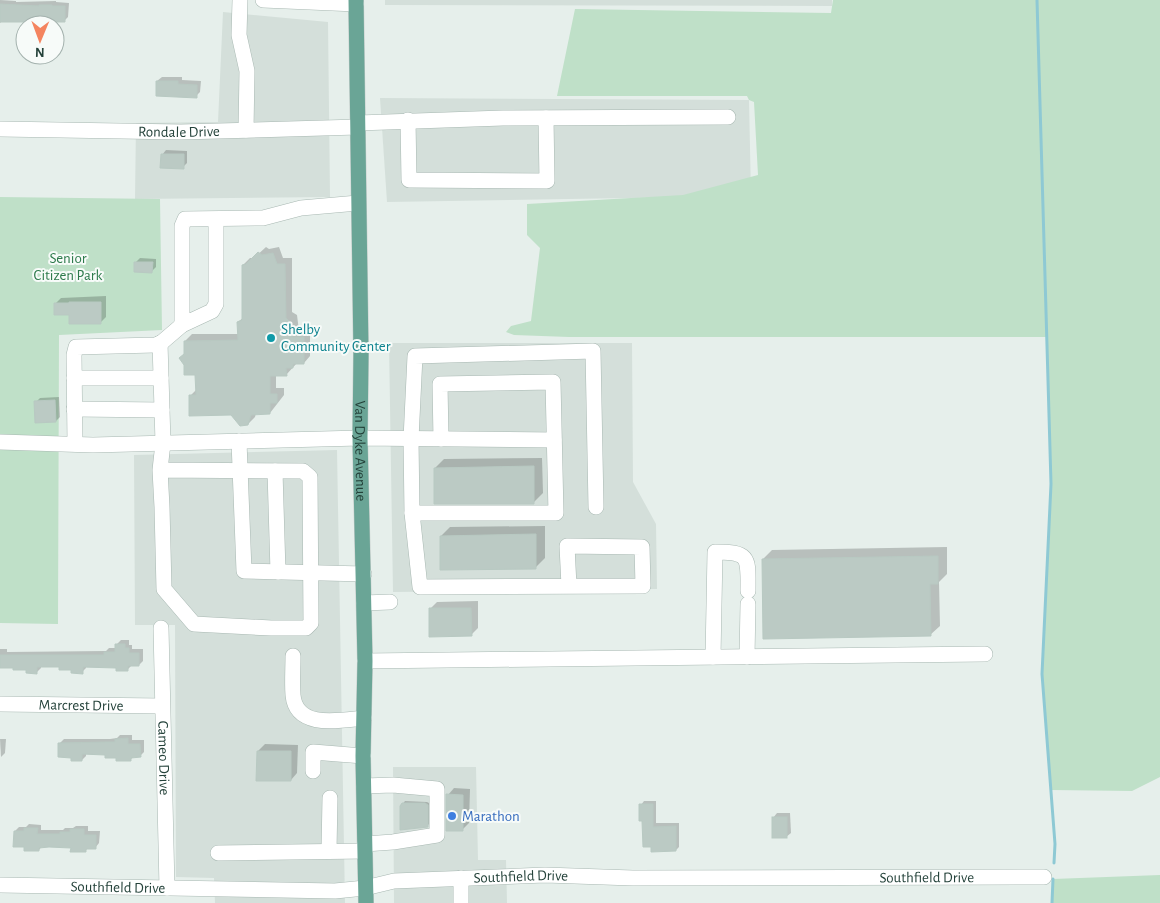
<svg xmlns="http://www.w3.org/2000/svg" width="1160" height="903" viewBox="0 0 1160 903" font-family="'Alegreya Sans',sans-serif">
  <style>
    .built { fill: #d4dfda }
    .green { fill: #bfe0c8 }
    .shadow { fill: #0003 }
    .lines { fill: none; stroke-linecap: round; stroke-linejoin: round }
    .stream { stroke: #8ec9d4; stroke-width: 3 }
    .building { fill: #bbcac4; stroke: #b8c9c2 }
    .minor-casing { stroke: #a8b8b2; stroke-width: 16 }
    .major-casing { stroke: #c2cac8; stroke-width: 16 }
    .minor { stroke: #fff; stroke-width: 15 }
    .major { stroke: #6aa596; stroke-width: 15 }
    .culture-dot { fill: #0f9aa8; stroke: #f7fbf9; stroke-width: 2 }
    .shop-dot { fill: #3f7fe0; stroke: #f7fbf9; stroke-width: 2 }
    .labels { text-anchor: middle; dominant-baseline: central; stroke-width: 4; stroke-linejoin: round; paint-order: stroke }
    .street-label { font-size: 15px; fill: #24423a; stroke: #f7fbf9 }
    .park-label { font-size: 15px; fill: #2d7a4b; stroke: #f7fbf9 }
    .culture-label { font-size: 15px; fill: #0d838f; stroke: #f7fbf9; text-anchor: start }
    .shop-label { font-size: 15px; fill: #366cbe; stroke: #f7fbf9; text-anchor: start }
  </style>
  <rect width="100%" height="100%" fill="#e6efeb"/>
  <!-- built -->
  <g class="built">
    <polygon points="385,0 832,0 832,6 385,5"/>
    <polygon points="223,12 328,22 330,197 135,199 136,123 218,122"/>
    <polygon points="380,98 749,100 751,196 387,202"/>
    <polygon points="389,343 632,343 633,482 656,524 657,589 393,592"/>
    <polygon points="337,450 345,903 215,903 214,878 176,877 175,625 135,625 134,455"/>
    <polygon points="393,767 476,767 478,860 506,860 507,903 394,903"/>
  </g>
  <!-- green -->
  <g class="green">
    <polygon points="833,0 1160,0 1160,777 1132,791 1051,790 1042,674 1051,484 1047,337 569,337 514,335 506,332 511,326 531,321 540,248 527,235 527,204 683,195 758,175 754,102 749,100 747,96 557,96 575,9 831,13"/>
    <polygon points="0,197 160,199 162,330 59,335 58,624 0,623"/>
    <polygon points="1160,875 1160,903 1052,903 1053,879"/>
  </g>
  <!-- shadow -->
  <g class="shadow">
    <polygon points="0,0 16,1 16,2 56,1 56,2 69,3 68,17 64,21 43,21 41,23 29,21 3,20 0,23"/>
    <polygon points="162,77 182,77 182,80 201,81 200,92 196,96 157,81"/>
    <polygon points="166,150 187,151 187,163 183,167 162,155"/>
    <polygon points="266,247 269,249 279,247 283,258 292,258 292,312 297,315 299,331 310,331 310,356 304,363 297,363 286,375 276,375 276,388 284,388 284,395 270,413 256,413 255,417 248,424 231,414 190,396 197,389 196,373 185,364 185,341 192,334 239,334 238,322 244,317 243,265 250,258 254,258"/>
    <polygon points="140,258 156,259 156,267 152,271 135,263"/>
    <polygon points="106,296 106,317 100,323 71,314 55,304 61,298"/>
    <polygon points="59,397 60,417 56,421 36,402 40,398"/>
    <polygon points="542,458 543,493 534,502 435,468 444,459"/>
    <polygon points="545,526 545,558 536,567 441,536 450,527"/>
    <polygon points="947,547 947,574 939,582 940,626 930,635 763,559 772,550"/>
    <polygon points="478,601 478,628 471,635 430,609 437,602"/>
    <polygon points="121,640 129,640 129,645 132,645 132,649 143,649 143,661 139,665 132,665 127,670 117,666 86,666 86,668 82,672 60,666 41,666 41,668 37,672 15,666 0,666 0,649 7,649 7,652 106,651 109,648 116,648 116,645"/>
    <polygon points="120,735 132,735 132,740 144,740 144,752 140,756 134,756 130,760 106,753 86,753 86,756 82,760 72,756 60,743 64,739 110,739 117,738"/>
    <polygon points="0,739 6,739 5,753 1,757"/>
    <polygon points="265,744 298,745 297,773 291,780 258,751"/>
    <polygon points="454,788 470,789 469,823 462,830 448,795"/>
    <polygon points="405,801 427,802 429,803 429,824 427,826 401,806"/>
    <polygon points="644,801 656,801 656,823 679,823 679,847 676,850 644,819 641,805"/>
    <polygon points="777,813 790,813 791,833 786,837 773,818"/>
    <polygon points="29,824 41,825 41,830 63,830 65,828 73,828 76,826 88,826 88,831 100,831 99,843 95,848 89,847 85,851 72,847 42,846 39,850 25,846 15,831 19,827 26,827"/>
  </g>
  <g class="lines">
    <!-- stream -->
    <g class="stream">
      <polyline points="1037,0 1051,484 1042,674 1055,844 1054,863"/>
      <polyline points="1052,903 1053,879"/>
    </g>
  </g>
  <!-- building -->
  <g class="building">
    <polygon points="0,4 39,6 39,5 52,5 52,6 65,6 65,22 41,22 41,25 27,25 27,22 0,22"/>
    <polygon points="156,81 178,81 178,84 197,85 197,98 156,96"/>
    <polygon points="161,154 184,154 184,169 160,168"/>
    <polygon points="258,252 262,255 273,253 277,264 285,264 286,318 290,322 292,337 304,337 304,364 293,364 293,368 286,368 287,376 270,376 270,394 277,394 277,403 270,403 270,414 251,415 248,425 240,426 231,415 189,416 189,395 196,395 195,375 184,375 184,365 179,358 184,354 184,341 238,340 237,322 242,320 242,265 246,264"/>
    <polygon points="134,262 153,262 152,273 134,272"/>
    <polygon points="69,302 101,302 101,324 69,324 69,315 54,315 54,303 69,303"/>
    <polygon points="55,400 56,422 35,423 34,401"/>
    <polygon points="534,466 534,504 434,504 434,468"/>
    <polygon points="536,534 536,569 440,570 440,536"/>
    <polygon points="938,556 938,584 930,584 931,636 763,639 762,559"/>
    <polygon points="429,608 471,608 472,636 429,637"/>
    <polygon points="115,644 125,644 125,648 129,648 129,653 139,653 139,666 128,666 128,671 116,671 116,668 83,667 83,674 71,673 71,670 59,670 59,667 37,667 37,674 26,673 26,670 13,670 13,668 0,668 0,655 104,655 104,652 115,652"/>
    <polygon points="128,738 128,744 140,744 141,757 131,758 131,761 116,761 116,758 105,758 105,755 82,754 82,761 71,761 71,758 58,757 58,743 105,742 115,742 115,739"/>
    <polygon points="257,751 291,751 291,781 256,781"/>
    <polygon points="446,794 463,795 463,831 446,831"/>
    <polygon points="402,803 425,803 428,805 428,827 400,830 400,806"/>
    <polygon points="639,804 653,804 653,827 676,826 676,851 651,852 651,847 643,847 642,821 639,821"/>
    <rect x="772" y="817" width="15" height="21"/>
    <polygon points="24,828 38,828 37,834 60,834 60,832 70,832 70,829 84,829 84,835 96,835 96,849 86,849 86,852 70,852 71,848 49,847 39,848 39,851 24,851 24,847 13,847 14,831 24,831"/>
  </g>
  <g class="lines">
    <!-- minor casing -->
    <g class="minor-casing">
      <g id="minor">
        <polyline points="240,0 239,35 247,71 246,130"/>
        <polyline points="263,0 356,4"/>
        <polyline points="408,120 409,180 547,181 546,118"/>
        <polyline points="358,123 503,118 728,117"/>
        <path id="s1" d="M 0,129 L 181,132 L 358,127"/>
        <polyline points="216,219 216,304 212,311 182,325 182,226 185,219 263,218 301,208 358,203"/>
        <polyline points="74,378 161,378"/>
        <polyline points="74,409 162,410"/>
        <polyline points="239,441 244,571 364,574"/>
        <polyline points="0,442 93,445 360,438 554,440"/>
        <polyline points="75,444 74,355 76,347 155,345 161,343 182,325"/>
        <polyline points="160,470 303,471 310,477 311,623 306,628 271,628 194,624 164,589 162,507 160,470 163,443 160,343"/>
        <polyline points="275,471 278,572"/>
        <polyline points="412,513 556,513 553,382 440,384 441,439"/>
        <polyline points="569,586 567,546 642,547 643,586 420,587 412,513 411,439 415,356 593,351 596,507"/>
        <polyline points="364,603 390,602"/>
        <path id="s2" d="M 161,628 L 167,888"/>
        <path d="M 293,656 C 293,669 292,682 293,695 C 296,730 341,720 364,718"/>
        <path d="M 713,657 L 715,552 C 751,552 748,558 748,591"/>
        <polyline points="747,657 748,604"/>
        <polyline points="365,661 985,654"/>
        <path id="s3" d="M 0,704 L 162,706"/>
        <polyline points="313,771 313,752 363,756"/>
        <polyline points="364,786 393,785 437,789 437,835 393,842 365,844"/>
        <polyline points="329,850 330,798"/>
        <polyline points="218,853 365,851"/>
        <polyline points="461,878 461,903"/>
        <path id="s4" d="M 0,885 L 335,891 L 365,888 L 394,881 L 545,875 L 633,878 L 1044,877"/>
      </g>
    </g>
    <!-- major casing -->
    <g class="major-casing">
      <g id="major">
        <path id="s5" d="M 356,0 L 361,354 L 360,438 L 365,661 L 363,756 L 366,903"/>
      </g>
    </g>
    <!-- minor -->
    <use href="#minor" class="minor"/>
    <!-- major -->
    <use href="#major" class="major"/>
  </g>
  <!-- markers -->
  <circle class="culture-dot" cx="271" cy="338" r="5"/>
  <circle class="shop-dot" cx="452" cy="816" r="5"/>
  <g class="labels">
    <!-- street labels -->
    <g class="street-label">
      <text stroke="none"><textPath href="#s1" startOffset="179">Rondale Drive</textPath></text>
      <text stroke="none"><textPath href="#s5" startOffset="451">Van Dyke Avenue</textPath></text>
      <text stroke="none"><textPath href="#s3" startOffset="81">Marcrest Drive</textPath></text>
      <text stroke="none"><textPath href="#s2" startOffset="130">Cameo Drive</textPath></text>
      <text stroke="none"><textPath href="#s4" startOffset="522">Southfield Drive</textPath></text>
      <text stroke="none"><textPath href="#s4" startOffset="928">Southfield Drive</textPath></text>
      <text stroke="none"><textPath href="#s4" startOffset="118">Southfield Drive</textPath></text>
    </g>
    <!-- park labels -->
    <g class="park-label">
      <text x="68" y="258">Senior<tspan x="68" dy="17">Citizen Park</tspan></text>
    </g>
    <!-- culture labels -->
    <g class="culture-label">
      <text x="281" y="329">Shelby<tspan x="281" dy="17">Community Center</tspan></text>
    </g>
    <!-- shop labels -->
    <g class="shop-label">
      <text x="462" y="816">Marathon</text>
    </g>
  </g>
  <!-- north arrow -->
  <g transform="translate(40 40) rotate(181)"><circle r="24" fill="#f7fbf9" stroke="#a3b1ad"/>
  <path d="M0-4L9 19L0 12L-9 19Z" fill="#f4845f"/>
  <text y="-8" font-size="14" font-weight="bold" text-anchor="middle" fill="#24423a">N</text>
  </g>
</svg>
